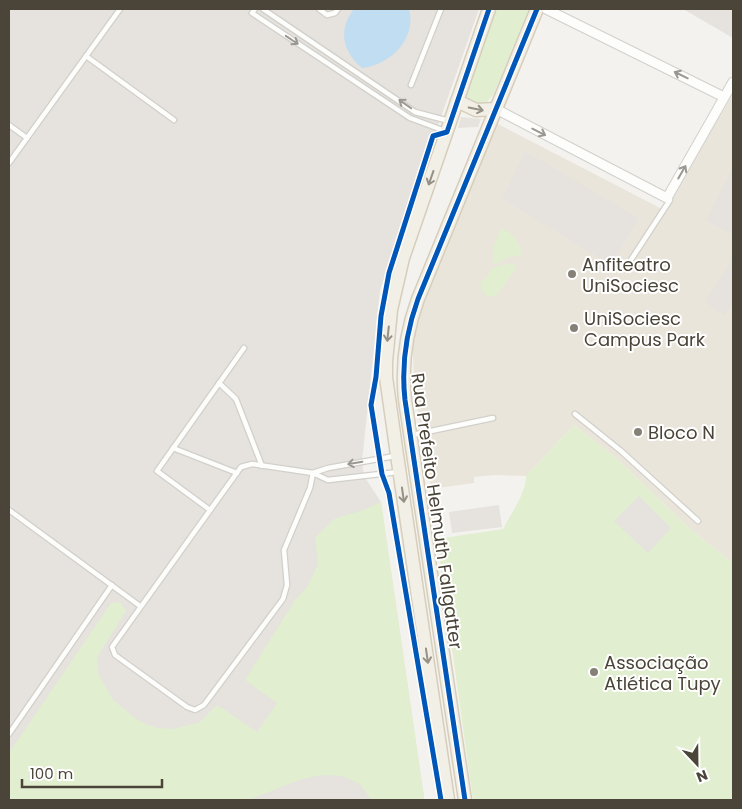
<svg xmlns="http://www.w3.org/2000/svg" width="742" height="809" viewBox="0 0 742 809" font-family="Poppins,sans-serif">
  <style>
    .industrial { fill: #e6e2de }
    .education { fill: #eae5da }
    .green { fill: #e1eecf }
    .parking { fill: #e6e3df }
    .water { fill: #c0ddf1 }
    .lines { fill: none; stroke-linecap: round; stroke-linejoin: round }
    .lane-casing { stroke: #d2d0cb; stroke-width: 7 }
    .street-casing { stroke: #d2d0cb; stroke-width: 11 }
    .primary-casing { stroke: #d6cebb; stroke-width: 15 }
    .lane { stroke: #fdfdfc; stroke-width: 4.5 }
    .street { stroke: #fdfdfc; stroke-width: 9 }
    .primary { stroke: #f2efe6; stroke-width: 12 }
    .cycleway-casing { stroke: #fff; stroke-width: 8 }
    .cycleway { stroke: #0057b8; stroke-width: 5 }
    .oneway { stroke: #9b9791 }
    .oneway2 { stroke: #969187 }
    .poi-dot { fill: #868178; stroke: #fff; stroke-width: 2 }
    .labels { text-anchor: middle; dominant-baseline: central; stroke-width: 4; stroke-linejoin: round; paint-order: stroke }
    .poi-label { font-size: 18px; fill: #4b4439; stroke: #fff; text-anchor: start }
    .street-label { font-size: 18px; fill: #4b4439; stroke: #fff }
  </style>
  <rect width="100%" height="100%" fill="#f4f2ee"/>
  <!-- industrial -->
  <polygon class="industrial" points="9,9 479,9 380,290 362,461 364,476 381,502 424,797 423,800 9,800"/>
  <!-- education -->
  <polygon class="education" points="733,94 733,563 689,528 615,457 574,425 526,476 496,475 474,477 474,483 431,489 428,462 415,398 412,338 417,318 496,123 664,210"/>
  <!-- green -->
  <g class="green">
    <path d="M 494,9 L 530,9 L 493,95 L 485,104 C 476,105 468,103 465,94 Z"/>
    <path d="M 502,229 C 514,233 519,243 522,254 L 520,257 C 510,254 502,261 493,265 L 494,245 L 500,230 Z"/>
    <path d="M 505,264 L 513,264 L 517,266 C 512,273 504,287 498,293 C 489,302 481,293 480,283 L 487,277 L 491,269 Z"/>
    <path d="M 574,425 L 615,457 L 689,528 L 733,563 L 733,800 L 473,800 L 437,539 L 503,529 C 511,513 526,494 526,476 Z"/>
    <polygon points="381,502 424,797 423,800 371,800 360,784 342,776 322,775 302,779 248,800 9,800 9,753 111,603 120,602 126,611 97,657 99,675 113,700 139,721 157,728 174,729 200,722 217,705 257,732 277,703 245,680 295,600 307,587 318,564 315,538 334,519 363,510"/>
  </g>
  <!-- parking -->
  <g class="parking">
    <polygon points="683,9 733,9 733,38"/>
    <polygon points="461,117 481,119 478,127 458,128"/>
    <polygon points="525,151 639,218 611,265 502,199"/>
    <polygon points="733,167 733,235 706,220"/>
    <polygon points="733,259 733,301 724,315 705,302"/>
    <polygon points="639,496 671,528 648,553 614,521"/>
    <polygon points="499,505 502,527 452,533 449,512"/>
  </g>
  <!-- water -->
  <path class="water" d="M 354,9 L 409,9 C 417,39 390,65 362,68 C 342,51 338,29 354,9 Z"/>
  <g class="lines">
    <!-- lane casing -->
    <g class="lane-casing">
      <g id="lane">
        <polyline points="255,9 252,13 410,118 445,131"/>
        <polyline points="263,9 415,112 449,121"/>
        <polyline points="319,9 327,15 335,13 338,9"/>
        <polyline points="86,56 174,120"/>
        <polyline points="411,85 441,9"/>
        <polyline points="9,125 27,138"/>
        <polyline points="9,163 120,9"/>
        <polyline points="625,269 670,200"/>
        <polyline points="219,383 236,399 262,466"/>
        <polyline points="575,414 621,451 698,521"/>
        <polyline points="412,435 493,418"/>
        <polyline points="173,448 237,473"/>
        <polyline points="313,473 310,488 284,550 287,585 283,599 204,705 195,710 187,707 115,655 112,647 241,467 252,464 313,473 328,480 398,472"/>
        <polyline points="313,473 328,468 395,456"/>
        <polyline points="9,510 140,606"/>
        <polyline points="210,510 157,471 244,348"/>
        <polyline points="9,734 112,585"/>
      </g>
    </g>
    <!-- street casing -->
    <g class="street-casing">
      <g id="street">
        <polyline points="546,9 724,97"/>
        <polyline points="496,109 667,198 733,82"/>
      </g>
    </g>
    <!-- primary casing -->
    <g class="primary-casing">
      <g id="primary">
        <polyline points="457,101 476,110 496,109"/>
        <polyline points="448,800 397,455 386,377 386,362 391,310 403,258 489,9"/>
        <path d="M 465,800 L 405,400 C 401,364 406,332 418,299 L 537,9"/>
      </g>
    </g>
    <!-- lane -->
    <use href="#lane" class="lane"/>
    <!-- street -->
    <use href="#street" class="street"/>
    <!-- primary -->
    <use href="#primary" class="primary"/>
    <!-- cycleway casing -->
    <g class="cycleway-casing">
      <g id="cycleway">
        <polyline points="441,800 389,493 382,474 371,405 376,377 381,316 389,273 433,136 447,132 489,9"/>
        <path d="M 465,800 L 405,400 C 401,364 406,332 418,299 L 537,9"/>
      </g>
    </g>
    <!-- cycleway -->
    <use href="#cycleway" class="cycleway"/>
  </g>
  <!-- one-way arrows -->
  <defs><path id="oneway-shaft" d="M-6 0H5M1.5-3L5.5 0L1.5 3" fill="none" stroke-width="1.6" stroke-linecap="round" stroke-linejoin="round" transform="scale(1.25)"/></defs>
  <g class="oneway">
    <use href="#oneway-shaft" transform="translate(292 40) rotate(34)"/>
    <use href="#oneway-shaft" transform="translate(681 75) rotate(-154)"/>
    <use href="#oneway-shaft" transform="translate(405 104) rotate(-145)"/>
    <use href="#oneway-shaft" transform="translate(539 132) rotate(27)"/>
    <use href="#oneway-shaft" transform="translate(682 172) rotate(-60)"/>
    <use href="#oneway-shaft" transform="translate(355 463) rotate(170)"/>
  </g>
  <g class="oneway2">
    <use href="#oneway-shaft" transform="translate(476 109) rotate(12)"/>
    <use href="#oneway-shaft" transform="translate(431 178) rotate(109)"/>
    <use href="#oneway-shaft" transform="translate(388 334) rotate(96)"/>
    <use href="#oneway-shaft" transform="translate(403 495) rotate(82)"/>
    <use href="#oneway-shaft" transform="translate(427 656) rotate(82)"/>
  </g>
  <!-- markers -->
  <g class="poi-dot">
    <circle cx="572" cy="274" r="5"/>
    <circle cx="574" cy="328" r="5"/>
    <circle cx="638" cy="432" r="5"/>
    <circle cx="594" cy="672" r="5"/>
  </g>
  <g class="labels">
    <!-- poi labels -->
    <g class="poi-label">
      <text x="582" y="264">Anfiteatro<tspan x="582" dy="21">UniSociesc</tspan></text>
      <text x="584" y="318">UniSociesc<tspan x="584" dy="21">Campus Park</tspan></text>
      <text x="648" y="432">Bloco N</text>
      <text x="604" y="662">Associação<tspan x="604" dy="21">Atlética Tupy</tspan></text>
    </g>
    <!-- street labels -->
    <g class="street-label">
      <text transform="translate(437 511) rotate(82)">Rua Prefeito Helmuth Fallgatter</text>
    </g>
  </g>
  <!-- border -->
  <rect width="742" height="809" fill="none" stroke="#4b4439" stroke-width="20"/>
  <!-- north arrow -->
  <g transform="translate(697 764) rotate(158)" stroke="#ffffff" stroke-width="4" paint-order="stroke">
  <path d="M0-4L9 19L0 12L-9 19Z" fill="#4b4439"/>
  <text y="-8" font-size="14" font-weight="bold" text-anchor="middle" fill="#4b4439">N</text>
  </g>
  <!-- scale -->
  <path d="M22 779v8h140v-8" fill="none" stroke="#4b4439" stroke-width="2.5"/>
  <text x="30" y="779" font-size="15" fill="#4b4439" stroke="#ffffff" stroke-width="4" paint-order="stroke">100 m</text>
</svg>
